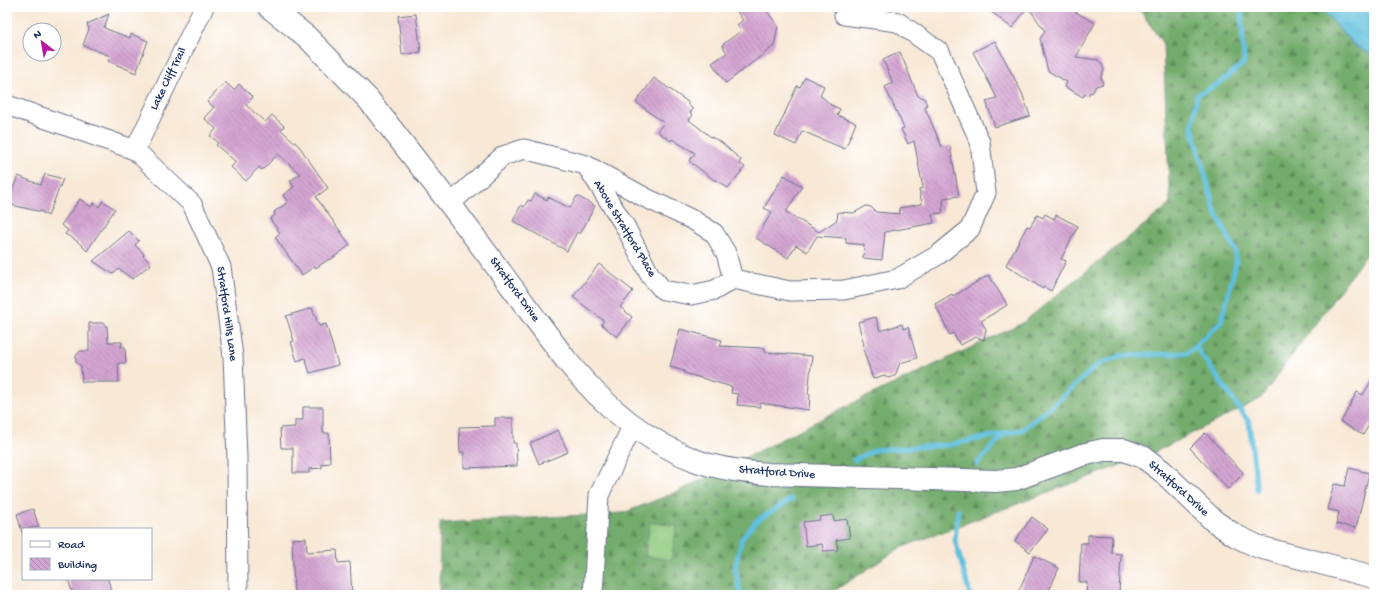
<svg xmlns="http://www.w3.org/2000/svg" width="1381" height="602" viewBox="0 0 1381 602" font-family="'Gochi Hand',sans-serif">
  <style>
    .forest { fill: url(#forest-firs); stroke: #476e65 }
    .pitch { fill: #8fc87c; stroke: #557c6d }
    .water { fill: url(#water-ripples); stroke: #3d779e }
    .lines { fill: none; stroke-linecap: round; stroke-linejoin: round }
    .stream { stroke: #5fbfde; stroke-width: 5 }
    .building { fill: url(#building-back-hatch) }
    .street-casing { stroke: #687088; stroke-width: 21 }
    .secondary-casing { stroke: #687088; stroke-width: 24 }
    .street { stroke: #fff; stroke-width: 19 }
    .secondary { stroke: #fff; stroke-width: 22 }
    .labels { text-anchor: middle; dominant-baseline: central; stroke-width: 3.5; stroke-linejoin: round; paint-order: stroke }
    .street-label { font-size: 12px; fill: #1b2f5e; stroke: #fff }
  </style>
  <defs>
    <pattern id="forest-firs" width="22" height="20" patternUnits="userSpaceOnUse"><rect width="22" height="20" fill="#73ac6c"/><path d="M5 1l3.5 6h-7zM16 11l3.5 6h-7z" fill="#5e8c5c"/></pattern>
    <pattern id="water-ripples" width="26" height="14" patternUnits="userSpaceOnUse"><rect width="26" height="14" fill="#5fbfde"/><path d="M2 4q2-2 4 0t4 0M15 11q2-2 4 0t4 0" fill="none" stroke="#4e9cb7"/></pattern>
    <pattern id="building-back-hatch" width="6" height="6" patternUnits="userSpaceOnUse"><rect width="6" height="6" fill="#d4a5d2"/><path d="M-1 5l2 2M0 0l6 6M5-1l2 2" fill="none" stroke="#ab87ae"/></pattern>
  </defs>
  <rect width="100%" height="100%" fill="#fff"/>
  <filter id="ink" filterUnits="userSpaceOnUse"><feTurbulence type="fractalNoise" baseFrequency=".025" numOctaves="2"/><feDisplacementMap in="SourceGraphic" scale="8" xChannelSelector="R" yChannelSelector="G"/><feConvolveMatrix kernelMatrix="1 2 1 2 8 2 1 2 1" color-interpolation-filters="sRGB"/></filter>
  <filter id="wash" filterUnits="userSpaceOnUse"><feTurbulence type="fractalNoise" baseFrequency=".012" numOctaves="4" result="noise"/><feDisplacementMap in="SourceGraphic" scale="16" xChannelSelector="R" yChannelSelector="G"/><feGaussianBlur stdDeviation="0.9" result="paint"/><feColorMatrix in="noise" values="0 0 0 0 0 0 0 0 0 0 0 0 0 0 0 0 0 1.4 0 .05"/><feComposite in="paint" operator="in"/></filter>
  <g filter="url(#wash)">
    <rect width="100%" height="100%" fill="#f8e8d5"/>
    <!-- forest -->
    <polygon class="forest" points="1138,7 1319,7 1355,46 1374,56 1374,244 1260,399 1153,453 900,548 828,595 439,595 440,523 623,513 679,491 849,405 1021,324 1170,204 1163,44"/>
    <!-- pitch -->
    <polygon class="pitch" points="650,522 677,526 671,560 645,556"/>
    <!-- water -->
    <polygon class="water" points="1319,7 1374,7 1374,56 1355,46"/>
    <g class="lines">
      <!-- stream -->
      <g class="stream">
        <polyline points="1195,346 1249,422 1257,490"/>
        <polyline points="854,460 875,450 949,445 1022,430 1054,404 1097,365 1120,356 1187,353 1221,322 1236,263 1235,250 1215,211 1192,127 1197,95 1218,84 1244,63 1241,7"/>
        <polyline points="977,464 1004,434"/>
        <polyline points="958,510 955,540 970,595"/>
        <polyline points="741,595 735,568 742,538 756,521 792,499"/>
      </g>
    </g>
    <g id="blocks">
      <!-- building -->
      <g class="building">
        <polygon points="734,7 764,7 778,26 774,46 726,83 712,63 727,53 722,45 741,31 737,25 743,20"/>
        <polygon points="985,7 1028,7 1012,28"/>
        <polygon points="1028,7 1067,7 1095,23 1076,57 1098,60 1101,63 1104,70 1101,77 1103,84 1096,86 1092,93 1090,92 1088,96 1085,94 1083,97 1065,87 1067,82 1048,71 1040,39 1045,31"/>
        <polygon points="109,14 104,28 130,38 131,34 148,41 136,73 108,61 110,56 83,45 89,29 87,24"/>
        <polygon points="416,14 421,52 402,55 398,16"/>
        <polygon points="995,41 1022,93 1030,116 995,127 986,101 997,98 973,52"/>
        <polygon points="900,52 918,96 924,98 927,105 925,108 942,147 950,146 959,196 944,198 942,213 932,214 934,223 885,232 882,260 863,258 864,245 846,243 846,238 817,236 807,252 796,245 788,258 756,238 772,212 764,208 784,175 802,186 786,212 819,232 837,220 838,212 854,213 866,206 871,207 876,212 900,214 899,208 922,204 919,189 923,188 914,141 908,144 901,129 904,128 885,87 893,83 883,60"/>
        <polygon points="805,77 824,86 820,95 831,105 840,109 837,115 856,123 845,149 802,131 796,145 775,135 797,86 800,87"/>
        <polygon points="654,78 688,102 688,105 693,109 690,113 693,115 689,120 711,137 721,142 741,160 739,163 745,167 728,188 718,181 714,180 689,161 695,153 672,139 671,141 657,131 664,123 636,102"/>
        <polygon points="225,82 234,90 239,84 253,97 246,105 265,122 272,115 284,126 281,130 299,146 328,188 316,197 350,245 330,260 329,259 316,268 315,266 302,275 275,237 280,233 270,219 275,215 274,212 288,202 283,195 294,187 290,181 300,174 278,154 262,170 259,167 246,181 231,167 236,162 216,145 218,142 210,136 216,129 204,118 214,107 207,102"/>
        <polygon points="45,174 63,179 48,216 42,212 7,204 18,176 41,185"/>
        <polygon points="535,194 547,200 548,197 570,208 577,196 595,206 580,234 577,232 567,251 513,221 521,205 524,207 528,200 531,201"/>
        <polygon points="80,199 91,207 94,203 99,207 103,201 115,209 87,251 77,241 65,234 68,230 61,225"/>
        <polygon points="1045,214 1054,219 1056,215 1078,226 1061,259 1066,261 1051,291 1044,287 1043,289 1006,265 1027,226 1030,227 1037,215 1043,218"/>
        <polygon points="129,231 139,241 135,245 144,254 143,256 151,264 132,279 119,269 113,274 93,261"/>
        <polygon points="599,264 633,291 620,307 632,317 617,337 601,324 604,321 573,297"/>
        <polygon points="989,275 1007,305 981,321 986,329 984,340 976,337 960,345 953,333 950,335 935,304 952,294 953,296"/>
        <polygon points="312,308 319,326 326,324 338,365 310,373 305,358 297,361 291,342 294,341 286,316"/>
        <polygon points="876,317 880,331 902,324 903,329 908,327 917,358 900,363 895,376 888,378 884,375 873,379 862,346 864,345 858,322"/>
        <polygon points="89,323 105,323 105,326 107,326 108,342 122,342 121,347 125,347 126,363 118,363 119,382 82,382 81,367 76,362 76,356 80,351 89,351"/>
        <polygon points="680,329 722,340 720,346 765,348 765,352 812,356 808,394 810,395 809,410 760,403 760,407 737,405 738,394 731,393 732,387 684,373 684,371 670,367"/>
        <polygon points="1374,376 1374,426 1370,423 1363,435 1341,422 1357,392 1363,395"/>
        <polygon points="303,407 323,407 323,433 329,433 330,463 322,464 322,468 309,469 309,473 293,473 293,448 281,448 280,428 295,427 295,420 303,420"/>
        <polygon points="495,418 513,418 513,443 516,443 517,466 464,468 464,452 460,452 459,427 495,426"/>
        <polygon points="558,430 568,452 539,464 530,443"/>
        <polygon points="1205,433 1243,472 1242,475 1228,489 1190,448"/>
        <polygon points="1349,468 1369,473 1356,528 1336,524 1339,512 1327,509 1334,484 1345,486"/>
        <polygon points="33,509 39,527 23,529 22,532 17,514"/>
        <polygon points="833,515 834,521 847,519 850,538 836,540 838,550 823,551 822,544 806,546 803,522 820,520 819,517"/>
        <polygon points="1032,517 1048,529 1030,552 1015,541"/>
        <polygon points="1088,535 1112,536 1111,553 1121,554 1119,595 1086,595 1087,582 1079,582 1081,543 1088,543"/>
        <polygon points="306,538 307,552 337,550 338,563 350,562 352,595 300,595 300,593 294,593 292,539"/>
        <polygon points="1034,556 1059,568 1047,595 1017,595"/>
        <polygon points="68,579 108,579 112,595 73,595"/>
      </g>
    </g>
  </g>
  <g filter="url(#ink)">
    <use href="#blocks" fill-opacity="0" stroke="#687088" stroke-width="1"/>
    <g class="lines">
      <!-- street casing -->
      <g class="street-casing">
        <g id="street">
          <polyline points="7,105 135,150 192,204 221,267 233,356 237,458 238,595"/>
          <polyline points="135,150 204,7"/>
          <polyline points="586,165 625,226 650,275 663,290 691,295 715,290 733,279 790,291 844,290 897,279 938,255 970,229 986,193 980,142 940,52 898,22 844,15"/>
          <polyline points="450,204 503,156 524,149 586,165 646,198 693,220 714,233 726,253 733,279"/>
          <polyline points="593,595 599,495 633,425"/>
        </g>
      </g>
      <!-- secondary casing -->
      <g class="secondary-casing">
        <path id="secondary" d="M 269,7 L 307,37 L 368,99 L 450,204 L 566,360 C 601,403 644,441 697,461 C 719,469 744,472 768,474 L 996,481 L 1016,479 L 1082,455 L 1103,450 L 1124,450 L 1143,457 L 1162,471 L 1214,521 L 1236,536 L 1259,547 L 1374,577"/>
      </g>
      <!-- street -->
      <use href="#street" class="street"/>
      <!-- secondary -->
      <use href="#secondary" class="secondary"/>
    </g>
  </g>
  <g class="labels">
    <!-- street labels -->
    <g class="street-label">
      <text transform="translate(169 79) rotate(-64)">Lake Cliff Trail</text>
      <text transform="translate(624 229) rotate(59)">Above Stratford Place</text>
      <text transform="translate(514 290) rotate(54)">Stratford Drive</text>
      <text transform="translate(226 314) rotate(82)">Stratford Hills Lane</text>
      <text transform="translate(777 473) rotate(4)">Stratford Drive</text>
      <text transform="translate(1178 489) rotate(42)">Stratford Drive</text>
    </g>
  </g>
  <!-- margin -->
  <rect width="1381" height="602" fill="none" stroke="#fff" stroke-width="24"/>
  <!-- legend -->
  <rect x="22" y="528" width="130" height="52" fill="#ffffff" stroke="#a4acbf"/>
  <rect x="30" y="541" width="20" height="6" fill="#ffffff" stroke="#a4acbf"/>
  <text x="58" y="548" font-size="12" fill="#1b2f5e">Road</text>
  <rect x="30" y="558" width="20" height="12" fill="url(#building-back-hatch)" stroke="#a4acbf"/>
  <text x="58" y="568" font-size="12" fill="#1b2f5e">Building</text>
  <!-- north arrow -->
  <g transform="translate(42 42) rotate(329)"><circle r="19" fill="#ffffff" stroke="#a4acbf"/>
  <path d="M0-3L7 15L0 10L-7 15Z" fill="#b5179e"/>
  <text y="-6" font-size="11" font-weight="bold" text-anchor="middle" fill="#1b2f5e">N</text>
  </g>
</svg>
